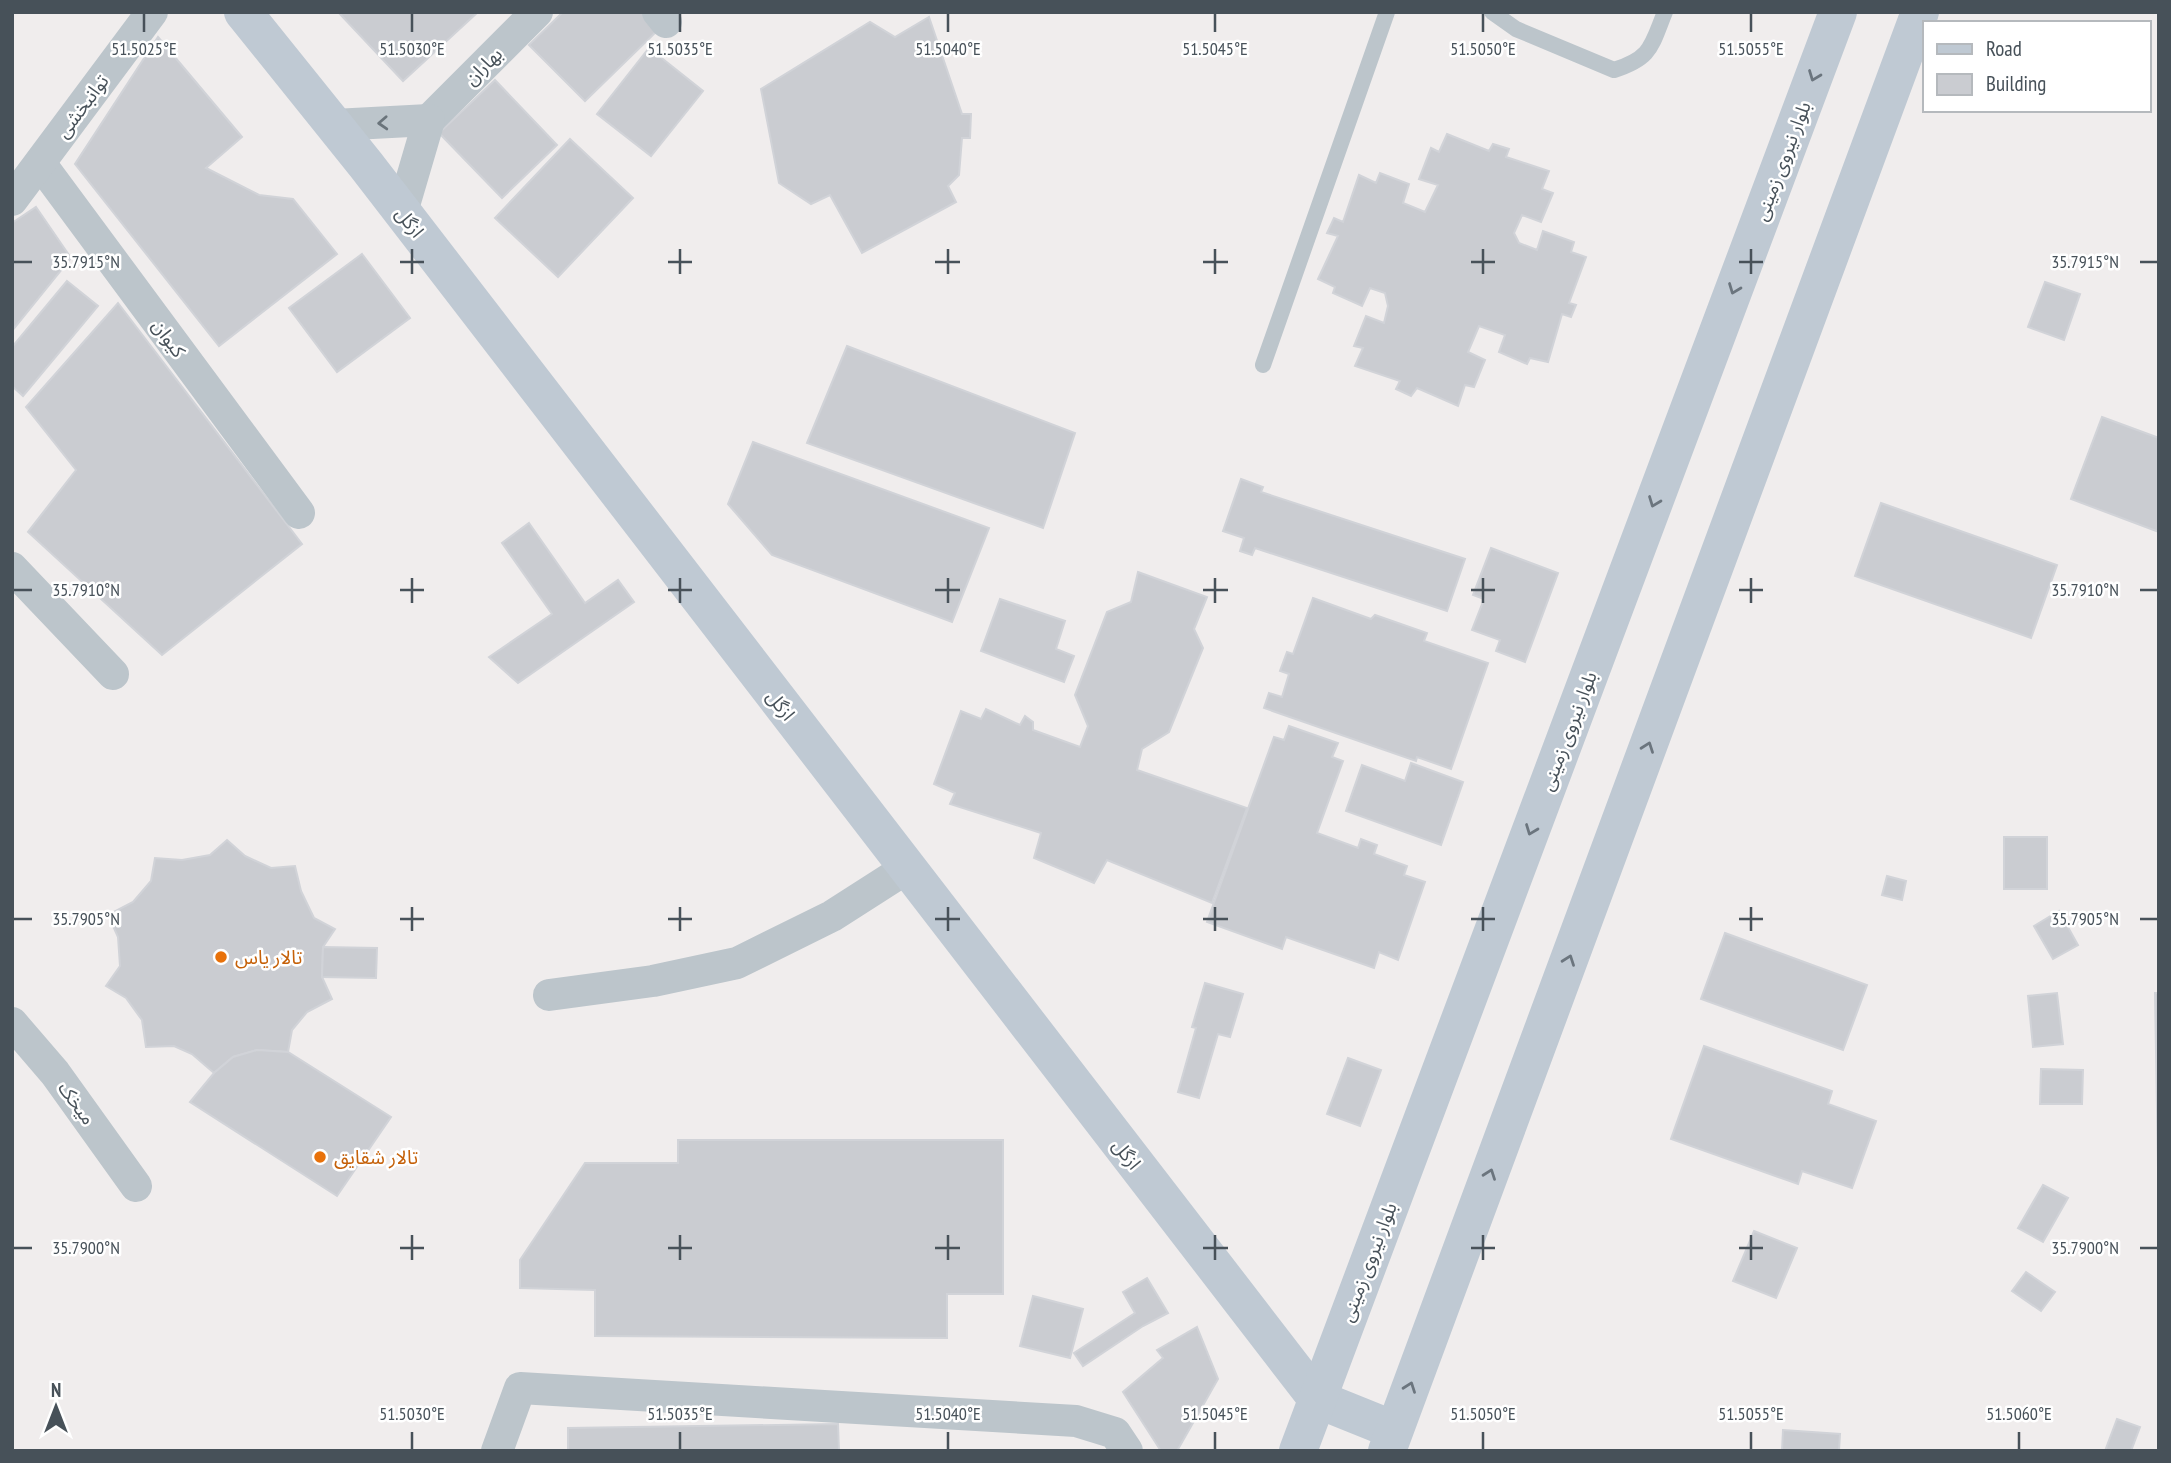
<svg xmlns="http://www.w3.org/2000/svg" width="2171" height="1463" viewBox="0 0 2171 1463" font-family="'PT Sans Narrow','Noto Sans Arabic',sans-serif">
  <style>
    .building { fill: #caccd1; stroke: #d1d3d8; stroke-width: 2 }
    .lines { fill: none; stroke-linecap: round; stroke-linejoin: round }
    .service { stroke: #bcc5cb; stroke-width: 16 }
    .minor { stroke: #bcc5cb; stroke-width: 32 }
    .secondary { stroke: #bfc9d3; stroke-width: 38 }
    .oneway { stroke: #6b757e }
    .oneway2 { stroke: #6a747b }
    .ticks { fill: none; stroke: #475159; stroke-width: 2.5 }
    .food-dot { fill: #e8710a; stroke: #fff; stroke-width: 2.5 }
    .labels { text-anchor: middle; dominant-baseline: central; stroke-width: 5; stroke-linejoin: round; paint-order: stroke }
    .street-label { font-size: 19px; fill: #475159; stroke: #fff }
    .food-label { font-size: 19px; fill: #c56008; stroke: #fff; text-anchor: start }
    .ticks-label { font-size: 18px; text-anchor: middle; fill: #475159; stroke: #fff; stroke-width: 5; stroke-linejoin: round; paint-order: stroke }
  </style>
  <rect width="100%" height="100%" fill="#f0eded"/>
  <!-- building -->
  <g class="building">
    <polygon points="338,12 478,12 403,81"/>
    <polygon points="563,12 643,12 659,29 585,101 529,45"/>
    <polygon points="929,17 962,114 971,114 970,138 962,138 959,175 948,186 956,202 862,253 830,195 811,204 779,183 761,89 870,22 895,37"/>
    <polygon points="158,37 242,137 206,168 259,195 293,199 337,254 219,346 75,164"/>
    <polygon points="649,48 703,91 651,156 597,114"/>
    <polygon points="495,80 557,145 502,198 439,133"/>
    <polygon points="1447,134 1489,151 1493,144 1509,149 1506,157 1549,171 1542,189 1553,193 1541,222 1522,215 1514,233 1519,243 1537,250 1543,231 1574,242 1571,252 1586,257 1569,303 1576,305 1571,317 1562,314 1548,362 1530,358 1527,364 1499,352 1505,335 1479,326 1468,352 1485,360 1474,387 1465,385 1458,406 1417,388 1411,396 1396,389 1400,381 1355,366 1363,348 1354,346 1366,316 1384,323 1388,306 1385,293 1370,288 1362,306 1333,293 1335,287 1318,279 1338,236 1327,233 1334,218 1343,222 1359,175 1376,183 1380,173 1409,184 1403,203 1425,212 1438,185 1419,179 1431,148 1439,152"/>
    <polygon points="570,139 633,198 558,277 495,218"/>
    <polygon points="36,207 71,258 12,331 12,223"/>
    <polygon points="362,254 410,318 337,372 289,308"/>
    <polygon points="67,281 98,306 23,396 12,386 12,347"/>
    <polygon points="2045,282 2080,294 2064,340 2028,327"/>
    <polygon points="118,303 302,544 162,655 28,532 76,470 26,407"/>
    <polygon points="847,346 1075,433 1043,528 807,443"/>
    <polygon points="2102,417 2159,438 2159,532 2071,499"/>
    <polygon points="753,442 989,528 952,622 772,555 728,504"/>
    <polygon points="1241,479 1263,487 1261,492 1465,559 1447,611 1255,548 1252,555 1240,551 1244,538 1223,531"/>
    <polygon points="1881,503 2057,565 2031,638 1855,576"/>
    <polygon points="529,523 585,603 618,580 634,602 518,683 489,657 552,614 502,543"/>
    <polygon points="1491,548 1558,573 1525,662 1496,651 1500,640 1472,630 1484,599 1473,595"/>
    <polygon points="1138,572 1207,597 1194,629 1203,648 1169,732 1142,749 1137,770 1247,808 1212,903 1107,860 1094,883 1034,858 1041,833 950,804 955,793 934,784 961,711 981,719 986,709 1020,725 1025,716 1033,722 1033,730 1080,747 1088,726 1075,695 1107,612 1131,602"/>
    <polygon points="1313,598 1371,619 1375,615 1427,633 1424,641 1488,663 1451,769 1417,757 1416,761 1264,708 1269,693 1282,697 1289,674 1280,671 1287,652 1293,654"/>
    <polygon points="1000,599 1065,621 1056,649 1074,656 1064,682 981,651"/>
    <polygon points="1289,726 1338,743 1332,757 1343,761 1317,833 1358,848 1361,839 1377,845 1374,854 1407,866 1404,875 1425,882 1398,960 1379,952 1374,968 1286,937 1282,949 1207,922 1274,737 1284,740"/>
    <polygon points="1411,763 1463,782 1441,845 1346,811 1362,765 1405,781"/>
    <rect x="2004" y="837" width="43" height="52"/>
    <polygon points="227,840 245,856 271,868 295,866 301,891 314,918 335,929 323,947 322,977 332,999 307,1012 292,1030 288,1052 257,1050 233,1057 214,1073 192,1054 174,1046 146,1047 142,1020 126,998 106,986 120,966 118,937 108,915 133,902 151,881 155,858 182,860 210,855"/>
    <polygon points="1887,876 1906,881 1902,900 1882,895"/>
    <polygon points="2059,911 2078,945 2053,959 2034,926"/>
    <polygon points="1725,933 1867,985 1843,1050 1701,999"/>
    <polygon points="323,947 377,948 376,978 322,977"/>
    <polygon points="1205,983 1243,994 1230,1037 1218,1034 1199,1098 1178,1092 1196,1028 1192,1027"/>
    <polygon points="2057,993 2063,1044 2033,1047 2028,996"/>
    <polygon points="2155,993 2159,993 2159,1227"/>
    <polygon points="1704,1046 1832,1091 1828,1104 1876,1121 1852,1188 1802,1171 1798,1184 1671,1139"/>
    <polygon points="257,1050 288,1052 391,1117 337,1196 190,1102 214,1073 233,1057"/>
    <polygon points="1348,1058 1381,1070 1360,1126 1327,1114"/>
    <polygon points="2041,1069 2083,1070 2082,1104 2040,1104"/>
    <polygon points="678,1140 1003,1140 1003,1294 947,1294 947,1338 595,1336 595,1290 520,1288 520,1260 585,1163 678,1163"/>
    <polygon points="2043,1185 2068,1198 2043,1242 2018,1228"/>
    <polygon points="1754,1231 1797,1248 1776,1298 1733,1281"/>
    <polygon points="2026,1272 2055,1292 2041,1311 2012,1291"/>
    <polygon points="1147,1278 1168,1313 1143,1326 1083,1366 1074,1353 1135,1313 1123,1292"/>
    <polygon points="1033,1296 1083,1309 1070,1358 1020,1346"/>
    <polygon points="1197,1327 1218,1379 1177,1451 1161,1451 1123,1392 1163,1358 1157,1350"/>
    <polygon points="2117,1419 2140,1427 2131,1451 2105,1451"/>
    <polygon points="838,1424 839,1451 568,1451 568,1428"/>
    <polygon points="1783,1430 1840,1434 1839,1451 1782,1451"/>
  </g>
  <g class="lines">
    <!-- service -->
    <g class="service">
      <path d="M 1492,12 L 1516,29 L 1614,70 C 1652,58 1651,46 1665,12"/>
      <polyline points="1263,365 1387,12"/>
    </g>
    <!-- minor -->
    <g class="minor">
      <polyline points="658,12 666,22"/>
      <polyline points="429,120 537,12"/>
      <polyline points="334,125 429,120 402,212"/>
      <polyline points="40,163 299,513"/>
      <polyline points="12,200 152,12"/>
      <polyline points="12,568 113,674"/>
      <polyline points="549,995 653,981 737,963 832,916 907,868"/>
      <polyline points="12,1023 55,1073 136,1186"/>
      <polyline points="497,1451 520,1388 1076,1421 1115,1433 1127,1451"/>
    </g>
    <!-- secondary -->
    <g class="secondary">
      <polyline points="243,12 366,165 1317,1399 1394,1430"/>
      <polyline points="1298,1451 1838,12"/>
      <polyline points="1387,1451 1920,12"/>
    </g>
  </g>
  <!-- one-way arrows -->
  <defs><path id="oneway-chevron" d="M-2-3.5L2.5 0L-2 3.5" fill="none" stroke-width="1.6" stroke-linecap="round" stroke-linejoin="round" transform="scale(1.75)"/></defs>
  <g class="oneway">
    <use href="#oneway-chevron" transform="translate(1814 76) rotate(111)"/>
    <use href="#oneway-chevron" transform="translate(1734 289) rotate(111)"/>
    <use href="#oneway-chevron" transform="translate(1654 502) rotate(111)"/>
    <use href="#oneway-chevron" transform="translate(1648 747) rotate(-70)"/>
    <use href="#oneway-chevron" transform="translate(1531 830) rotate(111)"/>
    <use href="#oneway-chevron" transform="translate(1569 960) rotate(-70)"/>
    <use href="#oneway-chevron" transform="translate(1490 1174) rotate(-70)"/>
    <use href="#oneway-chevron" transform="translate(1410 1387) rotate(-70)"/>
  </g>
  <use class="oneway2" href="#oneway-chevron" transform="translate(383 123) rotate(177)"/>
  <!-- ticks -->
  <path class="ticks" d="M 144,14 L 144,32M 412,14 L 412,32M 680,14 L 680,32M 948,14 L 948,32M 1215,14 L 1215,32M 1483,14 L 1483,32M 1751,14 L 1751,32M 412,249 L 412,274M 680,249 L 680,274M 948,249 L 948,274M 1215,249 L 1215,274M 1483,249 L 1483,274M 1751,249 L 1751,274M 14,262 L 32,262M 400,262 L 424,262M 668,262 L 692,262M 935,262 L 960,262M 1203,262 L 1228,262M 1471,262 L 1495,262M 1739,262 L 1763,262M 2140,262 L 2157,262M 412,578 L 412,603M 680,578 L 680,603M 948,578 L 948,603M 1215,578 L 1215,603M 1483,578 L 1483,603M 1751,578 L 1751,603M 14,590 L 32,590M 400,590 L 424,590M 668,590 L 692,590M 935,590 L 960,590M 1203,590 L 1228,590M 1471,590 L 1495,590M 1739,590 L 1763,590M 2140,590 L 2157,590M 412,907 L 412,931M 680,907 L 680,931M 948,907 L 948,931M 1215,907 L 1215,931M 1483,907 L 1483,931M 1751,907 L 1751,931M 14,919 L 32,919M 400,919 L 424,919M 668,919 L 692,919M 935,919 L 960,919M 1203,919 L 1228,919M 1471,919 L 1495,919M 1739,919 L 1763,919M 2140,919 L 2157,919M 412,1235 L 412,1260M 680,1235 L 680,1260M 948,1235 L 948,1260M 1215,1235 L 1215,1260M 1483,1235 L 1483,1260M 1751,1235 L 1751,1260M 14,1248 L 32,1248M 400,1248 L 424,1248M 668,1248 L 692,1248M 935,1248 L 960,1248M 1203,1248 L 1228,1248M 1471,1248 L 1495,1248M 1739,1248 L 1763,1248M 2140,1248 L 2157,1248M 412,1432 L 412,1449M 680,1432 L 680,1449M 948,1432 L 948,1449M 1215,1432 L 1215,1449M 1483,1432 L 1483,1449M 1751,1432 L 1751,1449M 2019,1432 L 2019,1449"/>
  <!-- markers -->
  <g class="food-dot">
    <circle cx="221" cy="957" r="7"/>
    <circle cx="320" cy="1157" r="7"/>
  </g>
  <g class="labels">
    <!-- street labels -->
    <g class="street-label">
      <text transform="translate(483 66) rotate(-45)">بهاران</text>
      <text transform="translate(82 106) rotate(-53)">توانبخشی</text>
      <text transform="translate(1782 161) rotate(-69)">بلوار نیروی زمینی</text>
      <text transform="translate(410 222) rotate(52)">ازگل</text>
      <text transform="translate(169 338) rotate(54)">کیوان</text>
      <text transform="translate(781 705) rotate(52)">ازگل</text>
      <text transform="translate(1568 731) rotate(-69)">بلوار نیروی زمینی</text>
      <text transform="translate(77 1103) rotate(54)">میخک</text>
      <text transform="translate(1127 1154) rotate(52)">ازگل</text>
      <text transform="translate(1368 1262) rotate(-69)">بلوار نیروی زمینی</text>
    </g>
    <!-- food labels -->
    <g class="food-label">
      <text x="235" y="957">تالار یاس</text>
      <text x="334" y="1157">تالار شقایق</text>
    </g>
  </g>
  <g class="ticks-label">
    <text x="144" y="55">51.5025°E</text>
    <text x="412" y="55">51.5030°E</text>
    <text x="680" y="55">51.5035°E</text>
    <text x="948" y="55">51.5040°E</text>
    <text x="1215" y="55">51.5045°E</text>
    <text x="1483" y="55">51.5050°E</text>
    <text x="1751" y="55">51.5055°E</text>
    <text x="86" y="268">35.7915°N</text>
    <text x="2085" y="268">35.7915°N</text>
    <text x="86" y="596">35.7910°N</text>
    <text x="2085" y="596">35.7910°N</text>
    <text x="86" y="925">35.7905°N</text>
    <text x="2085" y="925">35.7905°N</text>
    <text x="86" y="1254">35.7900°N</text>
    <text x="2085" y="1254">35.7900°N</text>
    <text x="412" y="1420">51.5030°E</text>
    <text x="680" y="1420">51.5035°E</text>
    <text x="948" y="1420">51.5040°E</text>
    <text x="1215" y="1420">51.5045°E</text>
    <text x="1483" y="1420">51.5050°E</text>
    <text x="1751" y="1420">51.5055°E</text>
    <text x="2019" y="1420">51.5060°E</text>
  </g>
  <!-- border -->
  <rect width="2171" height="1463" fill="none" stroke="#475159" stroke-width="28"/>
  <!-- legend -->
  <rect x="1923" y="21" width="228" height="91" fill="#ffffff" stroke="#b5b9bd" stroke-width="2"/>
  <rect x="1937" y="44" width="35" height="10" fill="#bfc9d3" stroke="#b5b9bd" stroke-width="2"/>
  <text x="1986" y="56" font-size="21" fill="#475159">Road</text>
  <rect x="1937" y="74" width="35" height="21" fill="#caccd1" stroke="#b5b9bd" stroke-width="2"/>
  <text x="1986" y="91" font-size="21" fill="#475159">Building</text>
  <!-- north arrow -->
  <g transform="translate(56 1407)" stroke="#ffffff" stroke-width="5" paint-order="stroke">
  <path d="M0-5L12 26L0 18L-12 26Z" fill="#475159"/>
  <text y="-10" font-size="19" font-weight="bold" text-anchor="middle" fill="#475159">N</text>
  </g>
</svg>
